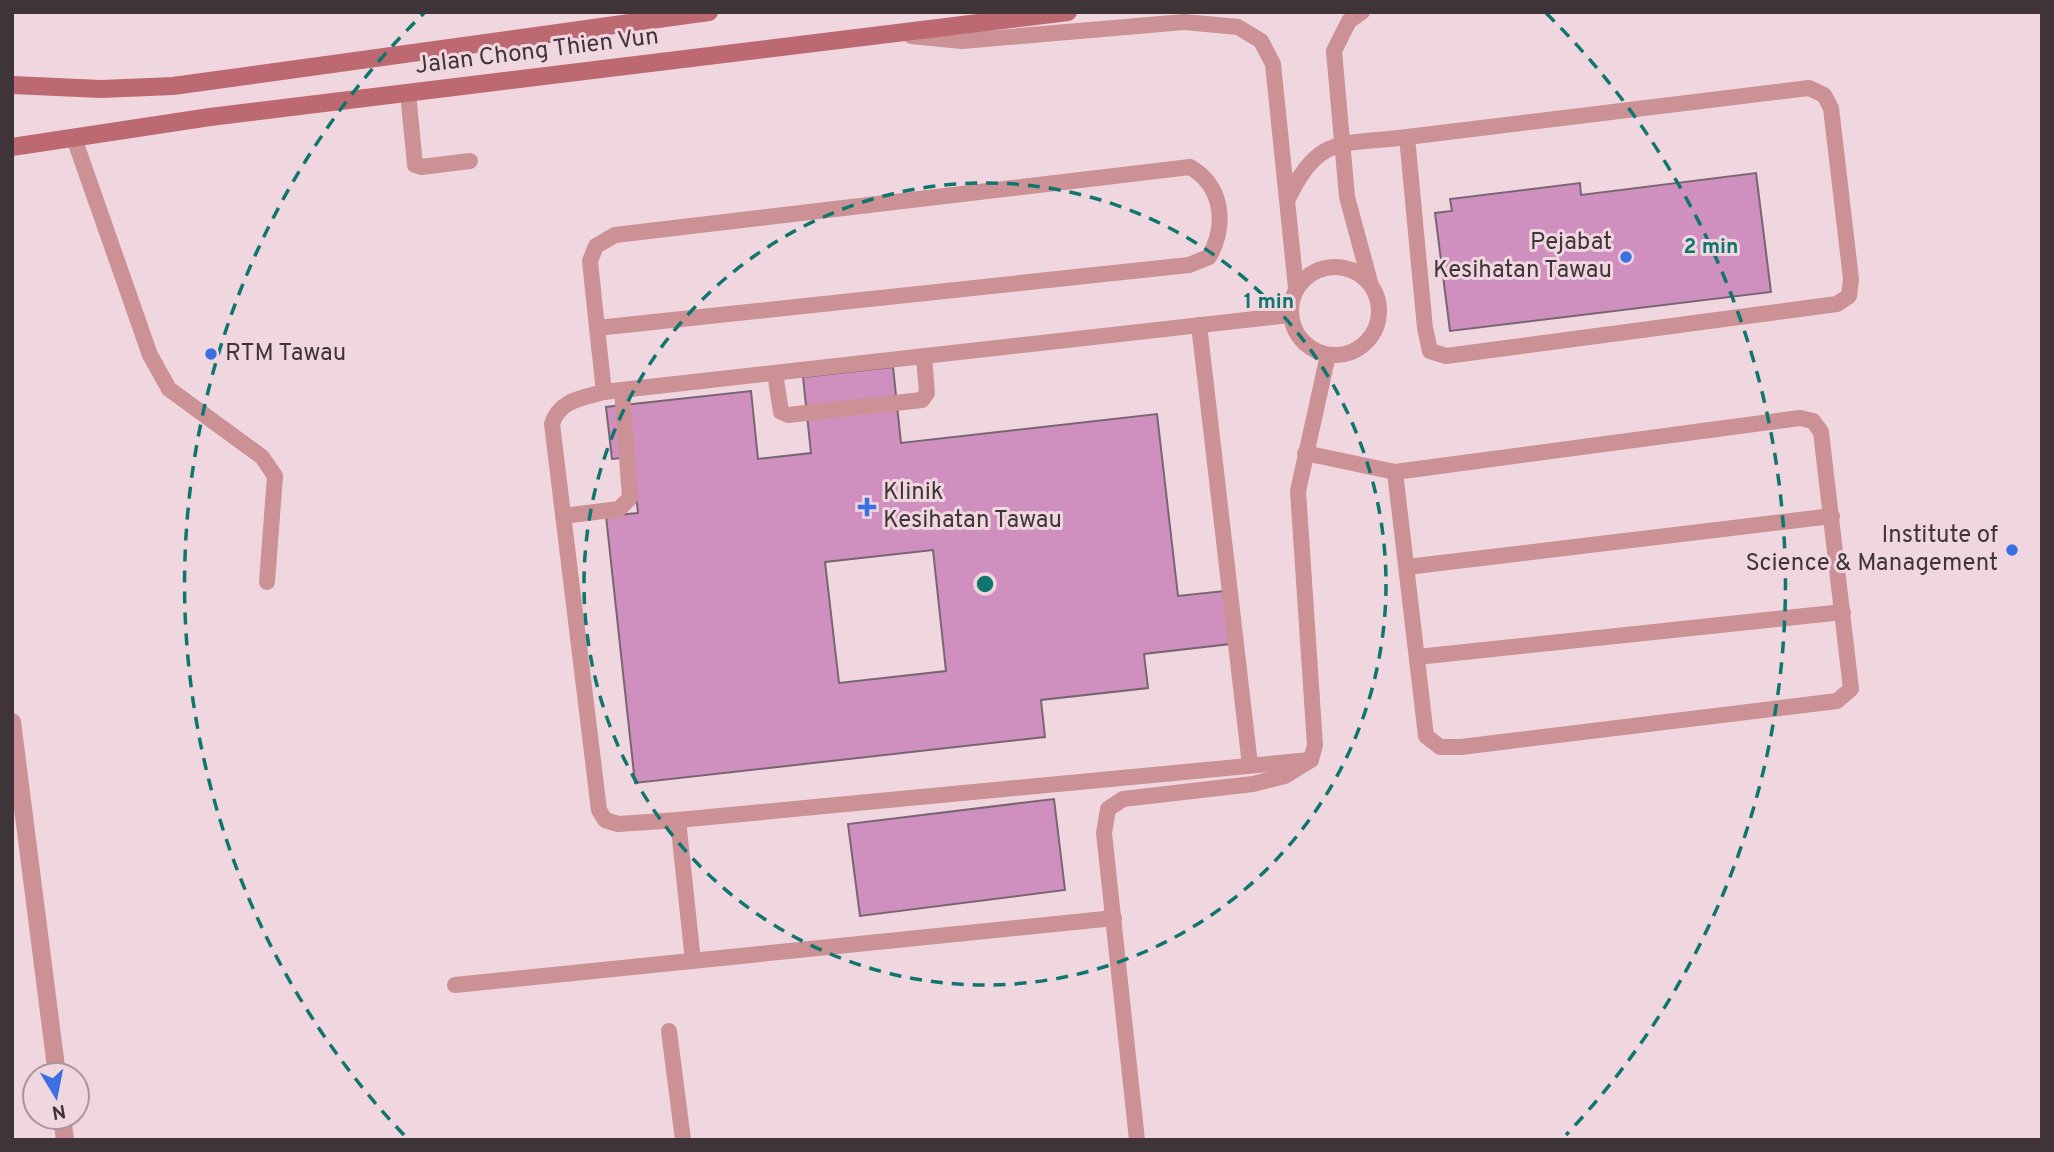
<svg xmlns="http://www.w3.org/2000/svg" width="2054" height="1152" viewBox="0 0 2054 1152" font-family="Overpass,sans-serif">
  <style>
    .building { fill: #d090bf; stroke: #786572; stroke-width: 2; fill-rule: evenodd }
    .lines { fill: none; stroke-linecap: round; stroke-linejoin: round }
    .lane { stroke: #cb9195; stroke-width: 16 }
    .street { stroke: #cb9195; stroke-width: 18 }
    .secondary { stroke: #bd6972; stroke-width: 18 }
    .ring { fill: none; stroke: #0f766e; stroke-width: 3.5; stroke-dasharray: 12 9 }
    .poi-dot { fill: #3a70df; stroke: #f0d6df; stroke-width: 2.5 }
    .labels { text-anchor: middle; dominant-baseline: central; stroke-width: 6; stroke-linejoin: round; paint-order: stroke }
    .street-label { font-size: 24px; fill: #3f3438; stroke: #f0d6df }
    .poi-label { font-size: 24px; fill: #3f3438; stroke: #f0d6df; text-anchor: end }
    .centre { fill: #0f766e; stroke: #f0d6df; stroke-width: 3.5 }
    .ring-label { font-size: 21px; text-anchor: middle; font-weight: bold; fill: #0f766e; stroke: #f0d6df; stroke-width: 6; stroke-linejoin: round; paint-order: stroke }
  </style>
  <rect width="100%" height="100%" fill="#f0d6df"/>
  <!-- building -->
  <g class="building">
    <polygon points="1756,173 1771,292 1450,331 1435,213 1452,211 1450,199 1580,183 1581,195"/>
    <path d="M 893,367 L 901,443 L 1157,414 L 1178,596 L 1224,591 L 1230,644 L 1144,654 L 1148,688 L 1041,700 L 1045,737 L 635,783 L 606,516 L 638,513 L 632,457 L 612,459 L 606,407 L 751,391 L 758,459 L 811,453 L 803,377 ZM 933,550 L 946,671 L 839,683 L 825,562 Z"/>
    <polygon points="1054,799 1065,890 860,916 848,824"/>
  </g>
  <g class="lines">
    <!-- lane -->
    <g class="lane">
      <polyline points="1362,12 1349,21 1334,51 1347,197 1370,282"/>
      <polyline points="911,36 962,41 1184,22 1238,27 1261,41 1273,64 1296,288"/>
      <polyline points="408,93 415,165 421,167 470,161"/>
      <polyline points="74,138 150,355 169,389 262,457 275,476 267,582"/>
      <path d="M 1190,167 C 1223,186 1227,225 1209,257 L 1189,265 L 597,328 L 590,261 L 596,246 L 615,235 Z"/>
      <path d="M 1288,199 C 1318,134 1343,145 1407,137 L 1809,88 L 1824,95 L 1831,108 L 1851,279 L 1849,296 L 1837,304 L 1446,356 L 1430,351 L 1425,328 L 1407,137"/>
      <circle cx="1335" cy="311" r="44"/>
      <path d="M 1290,315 L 604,392 C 582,398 559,400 552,424 L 599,810 L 605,820 L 618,824 L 678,820 L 1311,760"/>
      <polyline points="1199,325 1250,765"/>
      <polyline points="597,328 604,392"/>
      <polyline points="775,373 781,412 788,415 922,400 927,393 924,357"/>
      <polyline points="1305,453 1395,472 1800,418 1813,421 1821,432 1851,689 1837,701 1461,747 1440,747 1426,736 1395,472"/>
      <polyline points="563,516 619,509 630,498 622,391"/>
      <polyline points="1407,567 1832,516"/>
      <polyline points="1417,657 1843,612"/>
      <polyline points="678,820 693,961"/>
      <polyline points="455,985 1114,918"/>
      <polyline points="669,1031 683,1140"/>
      <polyline points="1137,1140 1104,833 1108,809 1123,799 1253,784 1285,776 1311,760 1315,745 1298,491 1328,355"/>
    </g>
    <!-- street -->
    <g class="street">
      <polyline points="12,722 57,1075"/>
      <polyline points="62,1117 65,1140"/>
    </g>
    <!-- secondary -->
    <g class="secondary">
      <polyline points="12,85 101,89 173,86 709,12"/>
      <polyline points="12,147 210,117 1068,12"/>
    </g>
  </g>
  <!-- distance rings -->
  <g class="ring">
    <circle cx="985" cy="584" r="401"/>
    <path d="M404 1135A801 801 0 0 1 424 13M1546 13A801 801 0 0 1 1566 1135"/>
  </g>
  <!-- markers -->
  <g class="poi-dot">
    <circle cx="1626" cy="257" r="7"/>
    <circle cx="211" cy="354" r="7"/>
    <path d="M863.5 496.5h7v7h7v7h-7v7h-7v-7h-7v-7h7z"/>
    <circle cx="2012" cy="550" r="7"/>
  </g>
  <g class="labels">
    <!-- street labels -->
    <g class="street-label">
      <text transform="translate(537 52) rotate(-7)">Jalan Chong Thien Vun</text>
    </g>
    <!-- poi labels -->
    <g class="poi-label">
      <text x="1612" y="243">Pejabat<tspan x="1612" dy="28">Kesihatan Tawau</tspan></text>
      <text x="225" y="354" text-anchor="start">RTM Tawau</text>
      <text x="883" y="493" text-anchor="start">Klinik<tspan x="883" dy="28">Kesihatan Tawau</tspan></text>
      <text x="1998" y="536">Institute of<tspan x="1998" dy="28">Science &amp; Management</tspan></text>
    </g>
  </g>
  <circle cx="985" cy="584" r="10" class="centre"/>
  <g class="ring-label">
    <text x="1711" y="253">2 min</text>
    <text x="1269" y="308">1 min</text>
  </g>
  <!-- border -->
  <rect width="2054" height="1152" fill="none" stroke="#3f3438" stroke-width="28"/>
  <!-- north arrow -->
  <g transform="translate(56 1096) rotate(170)"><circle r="33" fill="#f0d6df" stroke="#a9959c" stroke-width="2"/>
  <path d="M0-5L12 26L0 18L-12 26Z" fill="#3a70df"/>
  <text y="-10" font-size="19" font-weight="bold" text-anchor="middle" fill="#3f3438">N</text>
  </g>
</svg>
